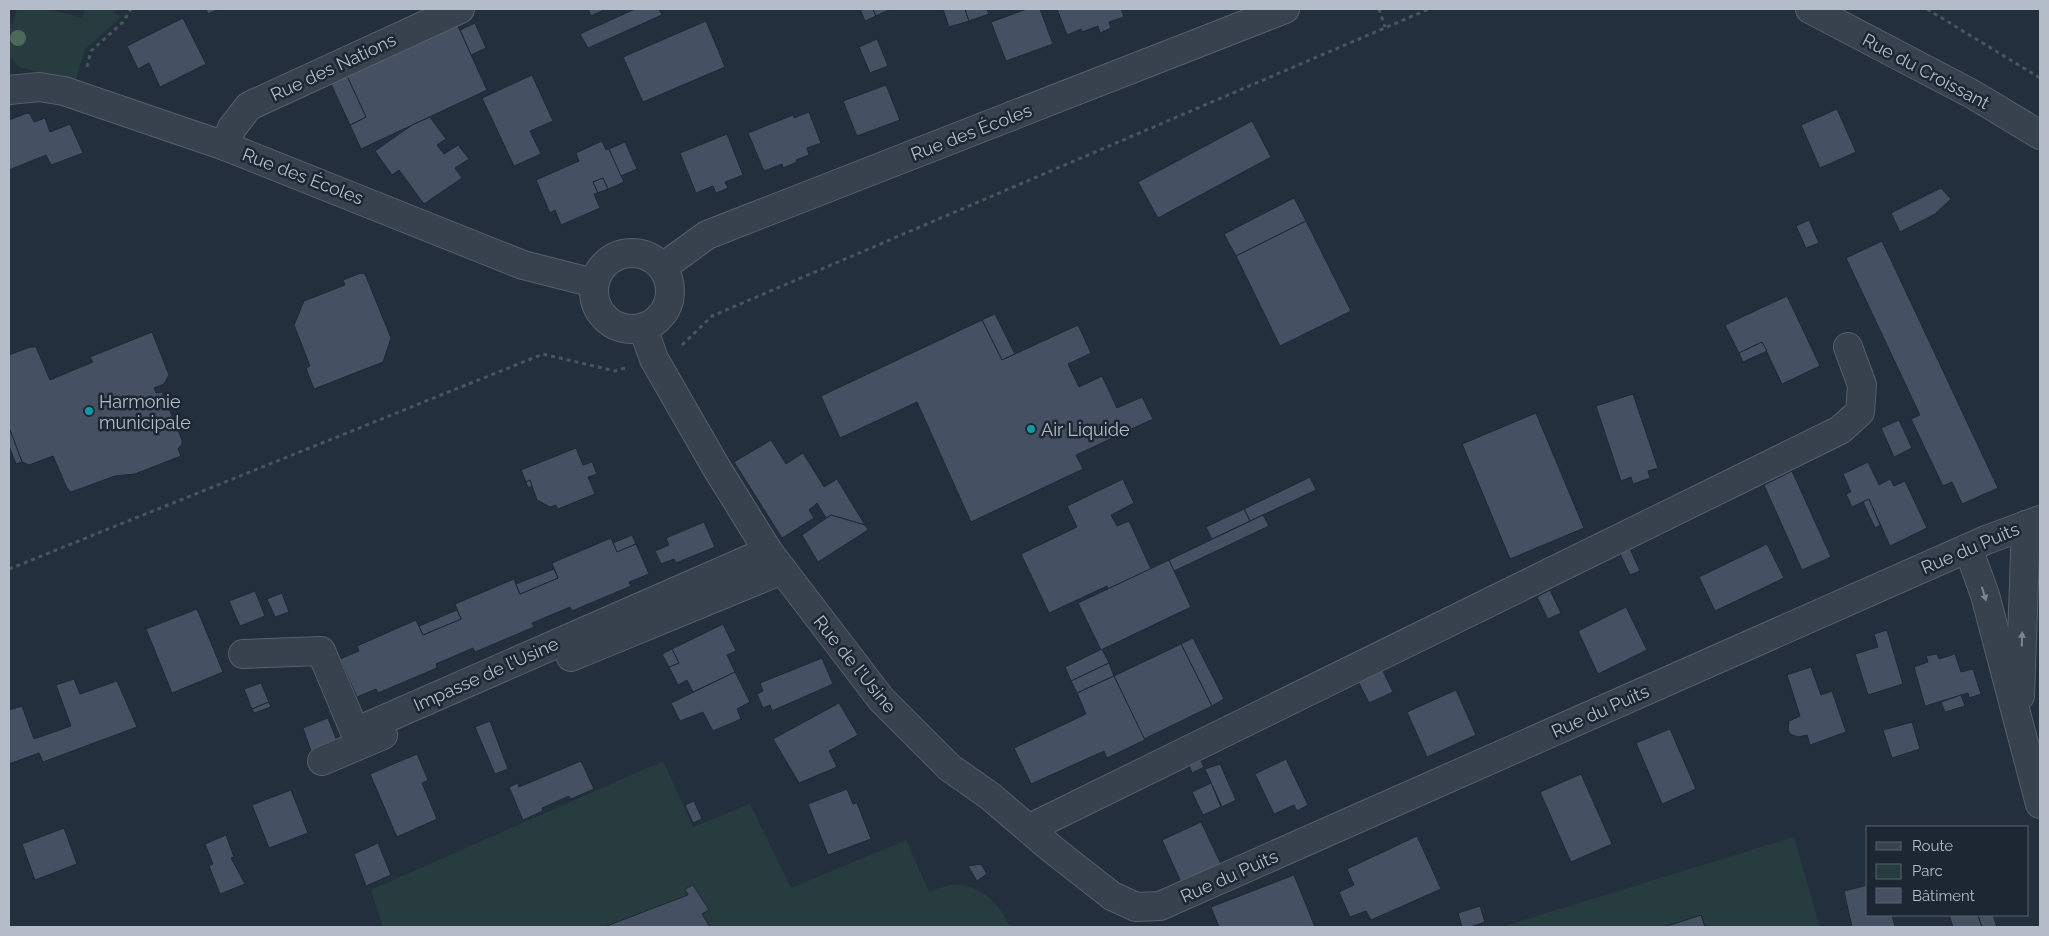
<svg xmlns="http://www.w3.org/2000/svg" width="2049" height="936" viewBox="0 0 2049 936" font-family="Raleway,sans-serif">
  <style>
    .green { fill: #263c3f }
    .building { fill: #455162; stroke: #1f2835 }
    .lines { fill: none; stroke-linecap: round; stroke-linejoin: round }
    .minor-casing { stroke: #565f6c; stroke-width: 30 }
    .path { stroke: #44595c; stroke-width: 3; stroke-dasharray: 4 4; stroke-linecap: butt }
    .minor { stroke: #38414e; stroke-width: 28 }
    .tree { fill: #4b6a5d }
    .oneway { fill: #7c8592 }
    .culture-dot { fill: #0f9aa8; stroke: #1d2633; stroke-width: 2 }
    .labels { text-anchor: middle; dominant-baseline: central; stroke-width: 5; stroke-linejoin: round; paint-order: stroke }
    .street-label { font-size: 18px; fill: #b4bcc9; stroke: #1d2633 }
    .poi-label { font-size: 18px; fill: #b4bcc9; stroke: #1d2633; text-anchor: start }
  </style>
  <rect width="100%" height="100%" fill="#242f3e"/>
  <!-- green -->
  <g class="green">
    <polygon points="17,9 49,9 82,18 85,9 112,9 120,18 85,49 75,82 19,67 9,56 9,23 13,24"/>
    <path d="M 663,761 L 693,827 L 750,804 L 791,888 L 906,840 L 929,892 C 936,890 944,886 951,885 C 979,883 1000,903 1010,927 L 383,927 L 371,890 Z"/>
    <polygon points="1794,837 1820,927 1501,927"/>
  </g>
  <!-- building -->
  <g class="building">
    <polygon points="206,9 219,9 208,14"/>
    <polygon points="588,9 606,9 591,16"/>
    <polygon points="635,9 659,9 662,15 588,48 580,34"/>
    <polygon points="860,9 873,9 876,16 865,21"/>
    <polygon points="873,9 891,9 876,16"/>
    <polygon points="943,9 965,9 969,21 949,27"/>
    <polygon points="965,9 987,9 989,14 969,21"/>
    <polygon points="1027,9 1040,9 1053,44 1006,61 991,22"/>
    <polygon points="1057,9 1121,9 1124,17 1109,22 1111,28 1100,33 1098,26 1082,32 1081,29 1067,35"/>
    <polygon points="183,18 206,64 160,87 149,63 138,69 127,46"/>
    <polygon points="706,21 725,67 643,102 623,57"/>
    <polygon points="475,23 486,48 471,55 460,30"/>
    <polygon points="457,24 487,90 361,149 350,125 366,117 346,74"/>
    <polygon points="877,39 888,66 870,73 859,47"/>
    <polygon points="346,74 366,117 350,125 330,82"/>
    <polygon points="532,75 553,121 530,131 541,154 514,166 482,98"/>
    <polygon points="886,85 900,120 857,136 843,101"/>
    <polygon points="1837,109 1856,152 1820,168 1801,125"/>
    <polygon points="809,112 821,143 807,148 809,155 796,160 797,162 783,168 782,164 764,171 748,133 793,115 794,118"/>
    <polygon points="27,113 30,114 34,122 45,118 50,132 70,124 83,153 51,165 46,155 9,170 9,120"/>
    <polygon points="430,117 446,139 437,145 444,154 458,145 469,159 455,168 462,178 424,204 399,170 392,175 375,151 412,125"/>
    <polygon points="1252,121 1271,157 1158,218 1138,182"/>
    <polygon points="727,134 743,175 725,182 728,188 716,193 713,186 696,193 680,153"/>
    <polygon points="602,141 606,150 609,149 624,182 608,189 603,178 593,182 598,193 594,194 600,208 561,225 555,210 550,213 536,180 579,161 576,153"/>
    <polygon points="625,142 637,169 621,176 609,149"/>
    <polygon points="603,178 608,189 598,193 593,182"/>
    <polygon points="1941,188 1951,199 1935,214 1900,232 1891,213"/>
    <polygon points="1294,198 1306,221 1236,256 1224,234"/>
    <polygon points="1809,220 1819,243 1806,248 1796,226"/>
    <polygon points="1306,221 1351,311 1280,346 1236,256"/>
    <polygon points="1882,241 1998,488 1962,504 1952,482 1943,486 1911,419 1920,415 1846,258"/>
    <polygon points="361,273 365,274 391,338 383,362 314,389 306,368 310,366 294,325 304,301 345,285 343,280"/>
    <polygon points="1787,296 1820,366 1782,384 1762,342 1739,353 1725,325"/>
    <polygon points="995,314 1015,354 1002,360 982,320"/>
    <polygon points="982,320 1002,360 1078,325 1091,353 1068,364 1079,387 1102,376 1117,408 1142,397 1153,419 1076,455 1083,469 971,522 917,402 840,438 821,396"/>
    <polygon points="152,332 169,375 164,384 154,388 156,393 161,392 163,394 182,440 182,444 178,449 181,456 135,474 115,476 71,492 67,488 53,456 29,465 22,462 9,428 9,355 30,347 36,347 50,380 93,362 90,357"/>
    <polygon points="1762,342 1767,351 1743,362 1739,353"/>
    <polygon points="1633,394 1658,468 1648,471 1650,478 1633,484 1631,477 1621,481 1596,406"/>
    <polygon points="1536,413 1584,528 1510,559 1462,444"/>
    <polygon points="1899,420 1912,448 1894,457 1881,428"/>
    <polygon points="10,430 22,462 16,464 9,446"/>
    <polygon points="771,440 786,464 803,453 824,487 837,479 865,525 831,515 826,518 817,503 809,510 814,518 782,538 734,462"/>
    <polygon points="576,448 583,465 592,462 597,474 588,477 595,494 558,509 556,505 550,507 537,500 530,480 526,482 521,470"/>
    <polygon points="1868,462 1879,485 1890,479 1894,486 1905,481 1927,528 1890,546 1869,499 1852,507 1846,494 1851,492 1843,474"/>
    <polygon points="1792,471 1831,557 1802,570 1764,485"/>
    <polygon points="1310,477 1316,490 1250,521 1244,509"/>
    <polygon points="1123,479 1134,503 1111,515 1117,526 1129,521 1151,569 1108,589 1107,586 1049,613 1021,554 1077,527 1067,506"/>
    <polygon points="530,480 532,486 528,488 526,482"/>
    <polygon points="1869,499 1880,525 1875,528 1863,502"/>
    <polygon points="1244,509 1250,521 1212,539 1206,527"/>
    <polygon points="831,515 865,525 868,530 818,562 802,535"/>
    <polygon points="1263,515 1269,526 1174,571 1169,560"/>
    <polygon points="704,522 715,547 676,563 674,559 661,564 655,551 669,545 666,538"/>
    <polygon points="632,535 636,544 617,552 613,543"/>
    <polygon points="611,538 617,552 636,544 649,574 629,582 631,586 572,611 570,607 532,623 534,627 475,652 473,648 436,664 437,668 378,693 376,689 357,697 340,659 359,651 357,646 416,620 423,635 461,619 455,604 514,579 520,594 558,578 552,563"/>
    <polygon points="1767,544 1784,578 1715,611 1699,577"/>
    <polygon points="1630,549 1640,571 1630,575 1620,554"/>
    <polygon points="1169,560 1191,607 1101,650 1078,603"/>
    <polygon points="554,569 558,578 520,594 516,584"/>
    <polygon points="1550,590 1561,613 1548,619 1537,597"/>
    <polygon points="255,591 265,616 240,626 229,601"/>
    <polygon points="282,593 289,612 275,617 267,599"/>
    <polygon points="1626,607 1647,650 1598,674 1578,631"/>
    <polygon points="197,609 223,672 172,693 146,629"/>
    <polygon points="457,610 461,619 423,635 419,626"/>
    <polygon points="723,624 736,651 727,655 735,672 693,692 687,680 678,685 669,667 679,663 672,649"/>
    <polygon points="1887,630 1903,684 1868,695 1855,654 1878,647 1874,634"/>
    <polygon points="1193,638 1224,699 1212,706 1181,644"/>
    <polygon points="1181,644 1212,706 1144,739 1114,676"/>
    <polygon points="672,649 679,663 669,667 662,654"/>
    <polygon points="1102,649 1109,663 1071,681 1065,667"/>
    <polygon points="1937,654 1939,659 1955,654 1961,672 1973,669 1981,694 1969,698 1968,693 1925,706 1914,667 1928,662 1926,656"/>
    <polygon points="822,658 833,684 772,711 770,705 763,708 757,694 763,691 760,683"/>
    <polygon points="1109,663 1114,676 1077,693 1071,681"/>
    <polygon points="1811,667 1821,695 1832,691 1846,732 1810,745 1807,735 1798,737 1790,734 1788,730 1789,721 1800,716 1787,675"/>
    <polygon points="1382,669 1393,692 1369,703 1358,681"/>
    <polygon points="735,672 750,702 737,709 741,719 713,731 703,712 680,721 671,703"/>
    <polygon points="1114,676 1145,740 1107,758 1104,751 1031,784 1014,748 1086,714 1077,693"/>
    <polygon points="74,679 80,694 117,681 137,727 43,762 39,753 9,764 9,710 22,706 34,739 71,726 56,685"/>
    <polygon points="261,683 269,702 252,709 244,689"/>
    <polygon points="1456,690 1476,735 1427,757 1407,712"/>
    <polygon points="1961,695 1965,706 1945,712 1941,702"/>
    <polygon points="269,702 271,707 254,713 252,709"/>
    <polygon points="839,703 858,735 829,751 837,767 799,783 773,739"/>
    <polygon points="328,718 338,744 312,754 303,728"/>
    <polygon points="490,721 508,769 495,774 475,727"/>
    <polygon points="1912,722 1920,749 1892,758 1883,730"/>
    <polygon points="1670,729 1696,789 1662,804 1636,743"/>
    <polygon points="417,754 428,780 422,783 437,819 397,837 370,774"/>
    <polygon points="1199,756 1204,767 1192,773 1188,762"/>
    <polygon points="1286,759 1308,805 1297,811 1294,805 1274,814 1255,774"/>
    <polygon points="581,761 594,789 571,799 569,796 542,808 543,811 523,820 509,787 518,783 519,787"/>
    <polygon points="1220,764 1236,800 1222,807 1205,769"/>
    <polygon points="1581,774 1612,844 1571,862 1540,792"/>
    <polygon points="1211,783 1221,807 1203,815 1192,792"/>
    <polygon points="847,789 853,804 857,803 871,839 828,855 808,804"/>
    <polygon points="291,790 308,833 269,848 252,805"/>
    <polygon points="694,801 702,819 693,823 685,805"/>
    <polygon points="1201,822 1221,864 1181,882 1162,840"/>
    <polygon points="64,828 77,864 35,880 22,844"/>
    <polygon points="226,835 234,857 231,858 245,884 220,894 209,866 213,864 205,844"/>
    <polygon points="1417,836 1441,889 1371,920 1366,911 1350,917 1339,892 1354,885 1347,869"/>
    <polygon points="378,843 391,875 366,886 354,854"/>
    <polygon points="981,864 987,874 977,881 968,866"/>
    <polygon points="1294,875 1315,927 1219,927 1211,907"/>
    <polygon points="693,885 709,910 702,914 710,927 604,927 688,895 685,889"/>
    <polygon points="1868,885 1868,915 1892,915 1895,927 1852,927 1844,891"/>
    <polygon points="1480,906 1485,922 1470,927 1462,927 1458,913"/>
    <polygon points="1701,915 1705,927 1664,927"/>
    <polygon points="1949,915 1978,915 1982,927 1953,927"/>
    <polygon points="1978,915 1993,915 1997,927 1982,927"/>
  </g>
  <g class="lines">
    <!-- minor casing -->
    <g class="minor-casing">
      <g id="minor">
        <polyline points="1810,9 1972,94 2040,135"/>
        <polyline points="9,90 39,87 64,91 225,146 523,265 594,283"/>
        <polyline points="225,146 232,128 249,106 460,9"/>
        <circle cx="632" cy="291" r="38"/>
        <polyline points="663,267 707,235 1285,9"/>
        <polyline points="643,328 654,359 716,467 768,551 881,699 950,768 990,796 1052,849 1112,896 1136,907 1160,906 1986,540 2040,520"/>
        <polyline points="1968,548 1985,595 2040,804"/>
        <polyline points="243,654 321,651 355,732 768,551"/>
        <polyline points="571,657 782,570"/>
        <polyline points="2020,696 2026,525"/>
        <polyline points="322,761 383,735"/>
        <polyline points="1030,828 1840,430 1860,412 1862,385 1848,347"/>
      </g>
    </g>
    <!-- path -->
    <g class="path">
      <polyline points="1379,9 1385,27"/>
      <polyline points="1927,9 2040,78"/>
      <polyline points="87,67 91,51 123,22 131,9"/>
      <polyline points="682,345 712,316 1429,9"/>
      <polyline points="9,569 543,354 615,371 625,368"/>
    </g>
    <!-- minor -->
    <use href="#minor" class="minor"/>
  </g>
  <!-- trees -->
  <circle class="tree" cx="18" cy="38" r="8"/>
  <!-- one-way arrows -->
  <defs><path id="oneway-solid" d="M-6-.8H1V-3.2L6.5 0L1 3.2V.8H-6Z" transform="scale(1.25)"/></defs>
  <g class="oneway">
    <use href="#oneway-solid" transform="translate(1984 594) rotate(73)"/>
    <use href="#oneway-solid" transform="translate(2022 639) rotate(-88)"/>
  </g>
  <!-- markers -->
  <g class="culture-dot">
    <circle cx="89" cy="411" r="5"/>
    <circle cx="1031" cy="429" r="5"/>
  </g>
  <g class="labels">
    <!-- street labels -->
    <g class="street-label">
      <text transform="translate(333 67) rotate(-25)">Rue des Nations</text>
      <text transform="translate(1926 71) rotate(28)">Rue du Croissant</text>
      <text transform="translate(971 132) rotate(-21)">Rue des Écoles</text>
      <text transform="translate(303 176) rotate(21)">Rue des Écoles</text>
      <text transform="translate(1970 548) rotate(-23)">Rue du Puits</text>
      <text transform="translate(855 664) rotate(51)">Rue de l'Usine</text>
      <text transform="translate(486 674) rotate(-24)">Impasse de l'Usine</text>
      <text transform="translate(1600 711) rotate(-24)">Rue du Puits</text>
      <text transform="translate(1229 876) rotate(-24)">Rue du Puits</text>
    </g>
    <!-- poi labels -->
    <g class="poi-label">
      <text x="99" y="401">Harmonie<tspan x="99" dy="21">municipale</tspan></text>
      <text x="1041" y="429">Air Liquide</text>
    </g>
  </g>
  <!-- border -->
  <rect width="2049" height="936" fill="none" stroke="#b4bcc9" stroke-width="20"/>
  <!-- legend -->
  <rect x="1866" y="826" width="162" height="90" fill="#1d2633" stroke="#59626f"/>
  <rect x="1876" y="842" width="25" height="8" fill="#38414e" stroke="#59626f"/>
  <text x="1912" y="851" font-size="15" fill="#b4bcc9">Route</text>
  <rect x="1876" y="864" width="25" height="15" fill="#263c3f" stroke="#59626f"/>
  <text x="1912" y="876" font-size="15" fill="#b4bcc9">Parc</text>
  <rect x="1876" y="888" width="25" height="15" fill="#455162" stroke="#59626f"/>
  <text x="1912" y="901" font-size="15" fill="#b4bcc9">Bâtiment</text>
</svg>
